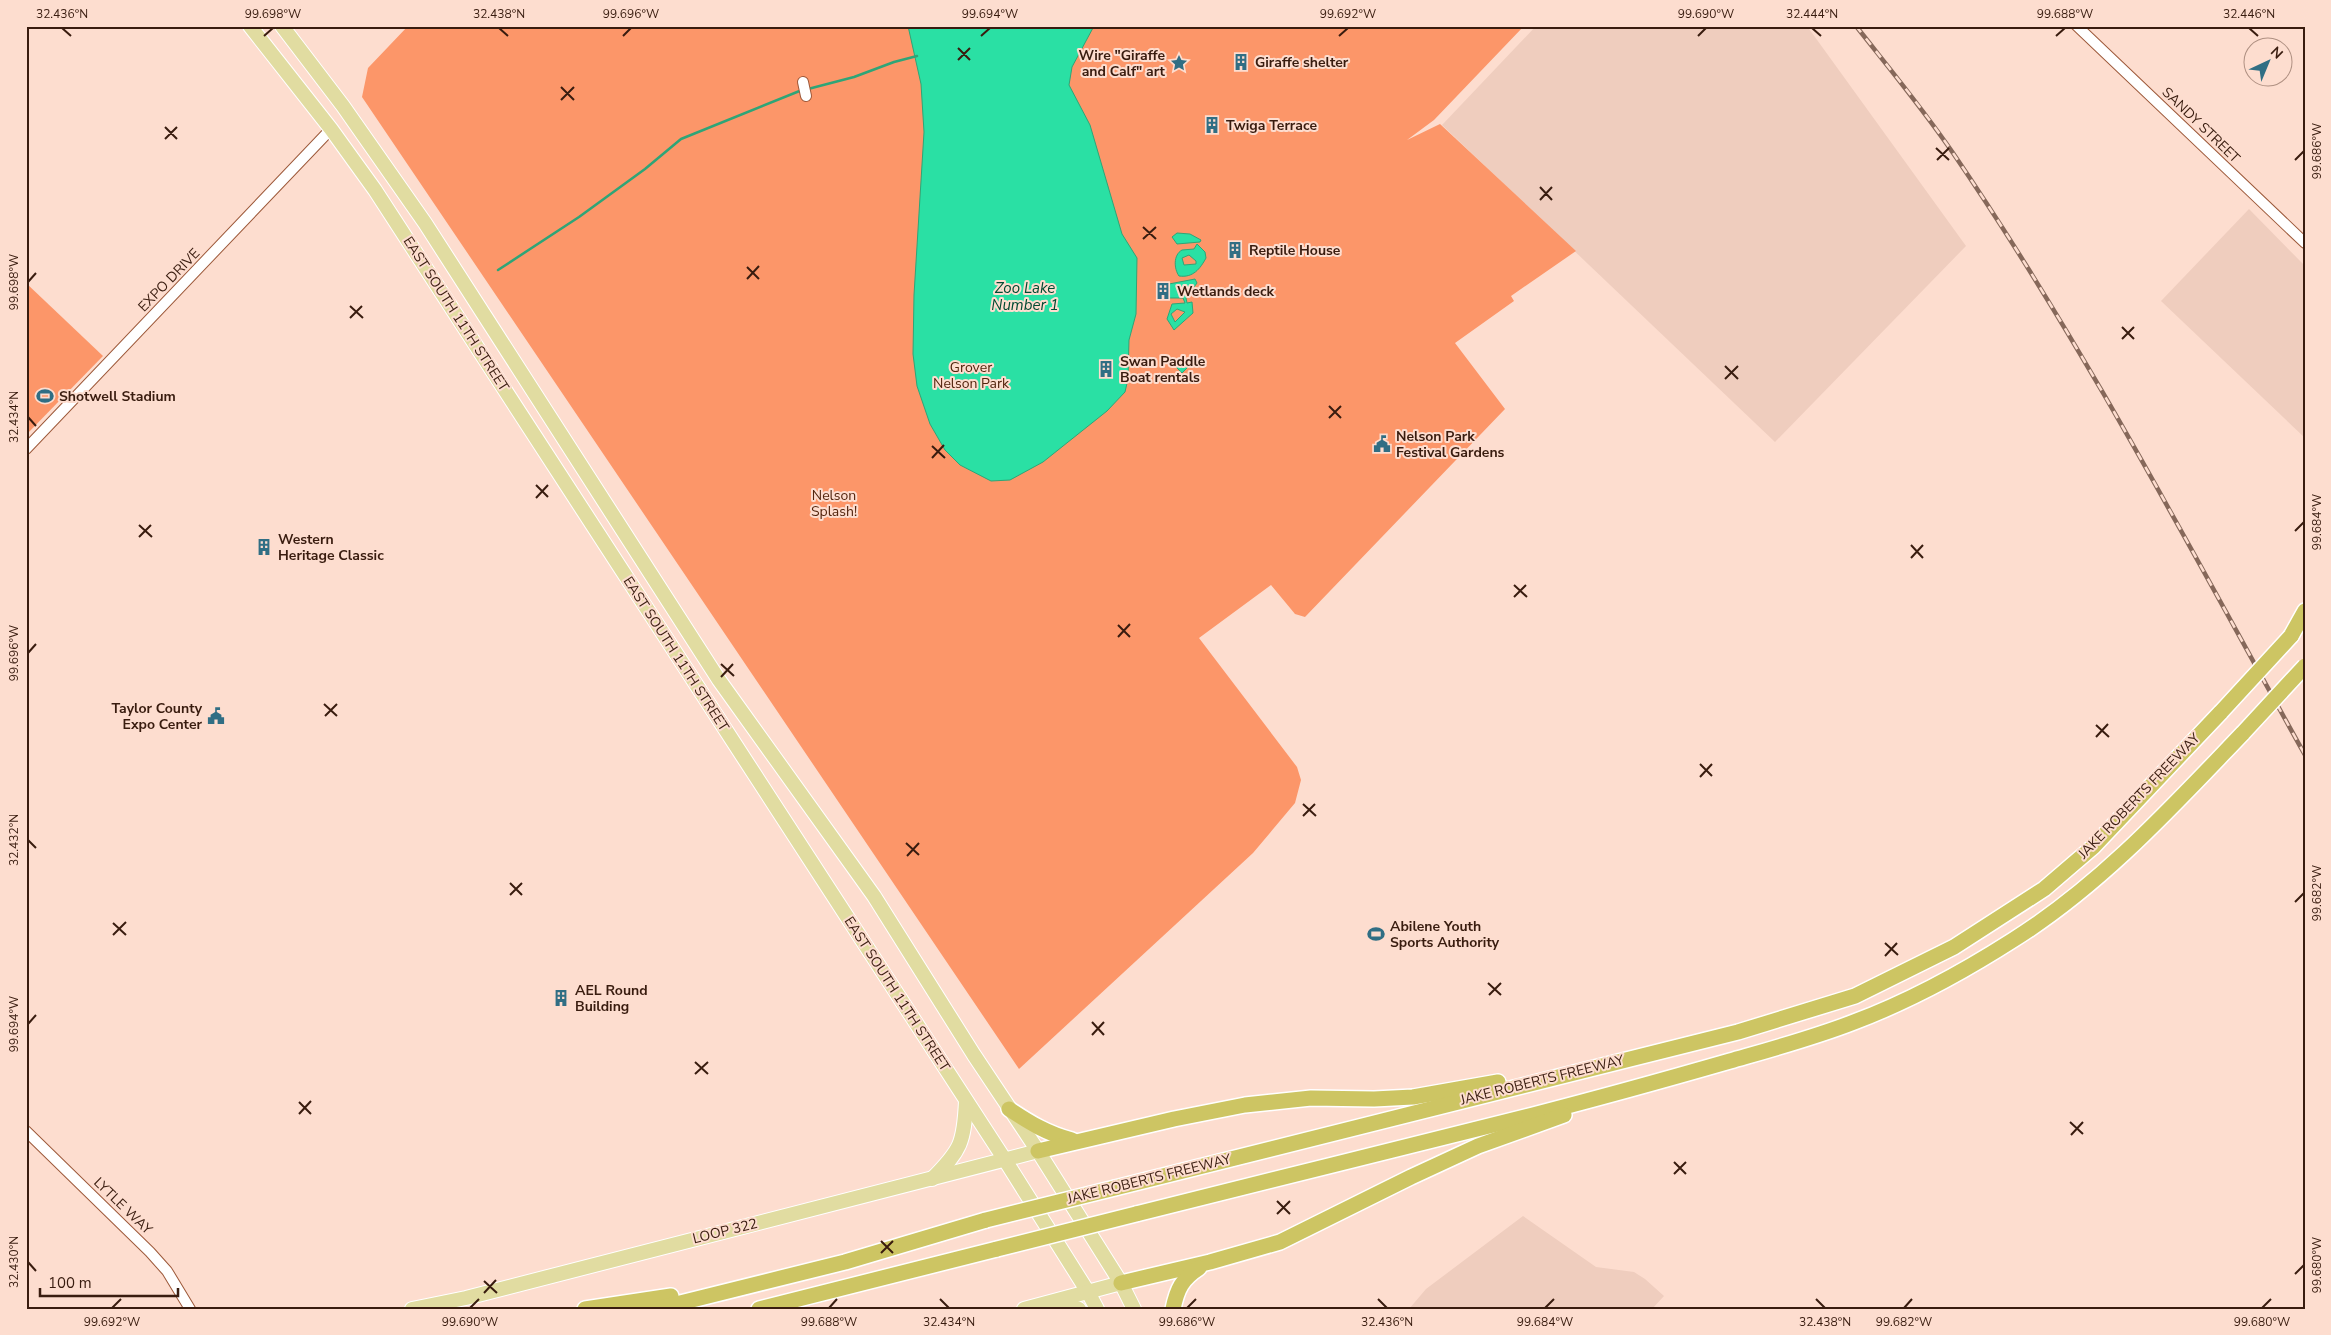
<svg xmlns="http://www.w3.org/2000/svg" width="2331" height="1335" viewBox="0 0 2331 1335" font-family="'Nunito Sans',sans-serif">
  <style>
    .built { fill: #efcdbe }
    .green { fill: #fc9669 }
    .water { fill: #2ae0a4; stroke: #2ea577; fill-rule: evenodd }
    .lines { fill: none; stroke-linecap: round; stroke-linejoin: round }
    .stream { stroke: #2ea577; stroke-width: 2.5 }
    .minor-casing { stroke: #9d593a; stroke-width: 12 }
    .major-casing { stroke: #fff; stroke-width: 16 }
    .highway-casing { stroke: #fff; stroke-width: 18 }
    .minor { stroke: #fff; stroke-width: 10 }
    .major { stroke: #e1dca1; stroke-width: 14 }
    .highway { stroke: #cdc563; stroke-width: 15 }
    .rail-casing { stroke: #86685a; stroke-width: 4.5 }
    .rail { stroke: #fdddcf; stroke-width: 2.5; stroke-dasharray: 8; stroke-linecap: butt }
    .highway-bridge-casing { stroke: #fff; stroke-width: 18; stroke-linecap: butt }
    .highway-bridge { stroke: #cdc563; stroke-width: 15 }
    .ticks { fill: none; stroke: #391c0f; stroke-width: 2 }
    .labels { text-anchor: middle; dominant-baseline: central; stroke-width: 4; stroke-linejoin: round; paint-order: stroke }
    .poi-label { font-size: 14px; font-weight: bold; fill: #391c0f; stroke: #fdddcf; text-anchor: start }
    .street-label { font-size: 14px; fill: #391c0f; stroke: #fdddcf }
    .park-label { font-size: 14px; fill: #52240d; stroke: #fdddcf }
    .water-label { font-size: 15px; font-style: italic; fill: #004931; stroke: #fdddcf }
    .neatline { fill: none; stroke: #391c0f; stroke-width: 2 }
    .ticks-label { font-size: 12px; text-anchor: middle; fill: #391c0f }
  </style>
  <rect width="100%" height="100%" fill="#fdddcf"/>
  <!-- built -->
  <g class="built">
    <polygon points="1536,26 1807,26 1966,246 1775,442 1442,125"/>
    <polygon points="2249,209 2305,266 2305,438 2161,301"/>
    <polygon points="1523,1216 1596,1267 1634,1272 1645,1279 1664,1296 1652,1309 1409,1309 1426,1289"/>
  </g>
  <!-- green -->
  <g class="green">
    <polygon points="408,26 1524,26 1434,120 1407,140 1440,124 1576,251 1511,296 1514,301 1455,343 1505,409 1305,617 1295,614 1271,585 1199,638 1297,767 1301,780 1295,803 1253,853 1019,1069 362,97 368,68"/>
    <polygon points="26,283 103,356 26,435"/>
  </g>
  <!-- water -->
  <g class="water">
    <polygon points="908,26 1094,26 1072,67 1069,85 1090,125 1122,234 1137,258 1136,314 1129,340 1128,379 1125,392 1107,411 1043,462 1010,480 991,481 960,465 945,450 930,424 917,386 913,354 914,295 924,132 921,84"/>
    <polygon points="1177,233 1190,234 1201,240 1200,242 1177,244 1172,237"/>
    <path d="M 1197,244 L 1205,252 L 1206,258 C 1200,269 1193,278 1179,276 C 1174,269 1173,255 1182,250 L 1194,249 ZM 1189,255 L 1196,261 L 1196,264 L 1184,265 L 1182,258 Z"/>
    <path d="M 1195,279 L 1197,283 L 1186,298 L 1187,303 L 1192,302 L 1193,313 L 1174,330 L 1167,319 L 1172,304 L 1185,303 L 1183,298 L 1168,298 L 1169,284 ZM 1177,309 L 1185,312 L 1175,322 L 1171,314 Z"/>
    <polygon points="1184,361 1188,367 1182,373 1175,366 1178,362"/>
  </g>
  <g class="lines">
    <!-- stream -->
    <g class="stream">
      <polyline points="808,89 854,77 894,62 917,56"/>
      <polyline points="498,270 579,217 645,169 681,139 802,90"/>
    </g>
    <!-- minor casing -->
    <g class="minor-casing">
      <g id="minor">
        <polyline points="2077,26 2305,243"/>
        <polyline points="803,82 806,96"/>
        <polyline points="26,449 331,129"/>
        <polyline points="26,1131 150,1252 167,1271 190,1309"/>
      </g>
    </g>
    <!-- major casing -->
    <g class="major-casing">
      <g id="major">
        <polyline points="250,26 331,129 375,190 1005,1160 1088,1292 1097,1309"/>
        <polyline points="282,26 343,106 425,223 719,680 874,896 974,1055 1038,1151 1121,1283 1134,1309"/>
        <path d="M 932,1179 C 961,1150 964,1143 966,1101"/>
        <polyline points="1054,1303 1066,1304 1079,1309"/>
        <polyline points="412,1309 466,1298 1038,1151"/>
        <polyline points="1024,1309 1121,1283"/>
      </g>
    </g>
    <!-- highway casing -->
    <g class="highway-casing">
      <g id="highway">
        <polyline points="2291,636 2305,611"/>
        <path d="M 1009,1109 C 1030,1123 1048,1134 1072,1140"/>
        <polyline points="1038,1151 1174,1119 1245,1105 1311,1098 1374,1099 1413,1097 1498,1082"/>
        <polyline points="1115,1188 1738,1032 1855,996 1954,947 2044,889 2093,847 2221,712"/>
        <path d="M 1136,1214 C 1268,1181 1401,1148 1533,1115 C 1599,1098 1664,1080 1730,1061 C 1772,1049 1813,1038 1854,1022 C 1910,1001 1963,972 2013,940 C 2101,885 2172,807 2243,733"/>
        <polyline points="1121,1283 1210,1262 1280,1242 1411,1177 1478,1146 1564,1115"/>
        <polyline points="585,1309 671,1296"/>
        <polyline points="656,1309 845,1262 986,1220"/>
        <polyline points="759,1309 997,1249"/>
        <path d="M 1173,1309 C 1177,1289 1182,1279 1199,1268"/>
      </g>
    </g>
    <!-- minor -->
    <use href="#minor" class="minor"/>
    <!-- major -->
    <use href="#major" class="major"/>
    <!-- highway -->
    <use href="#highway" class="highway"/>
    <!-- rail casing -->
    <g class="rail-casing">
      <path id="rail" d="M 1856,26 C 1889,68 1923,109 1953,153 C 2084,345 2192,552 2305,755"/>
    </g>
    <!-- rail -->
    <use href="#rail" class="rail"/>
    <!-- highway-bridge casing -->
    <g class="highway-bridge-casing">
      <g id="highway-bridge">
        <polyline points="2221,712 2291,636"/>
        <polyline points="2243,733 2305,666"/>
        <polyline points="986,1220 1115,1188"/>
        <polyline points="997,1249 1136,1214"/>
      </g>
    </g>
    <!-- highway-bridge -->
    <use href="#highway-bridge" class="highway-bridge"/>
  </g>
  <!-- ticks -->
  <path class="ticks" d="M 62,28 L 71,36M 499,28 L 508,36M 1812,28 L 1821,36M 2249,28 L 2258,36M 264,36 L 273,28M 623,36 L 631,28M 981,36 L 990,28M 1339,36 L 1348,28M 1698,36 L 1706,28M 2056,36 L 2065,28M 958,48 L 970,60M 958,60 L 970,48M 561,87 L 574,100M 561,100 L 574,87M 165,127 L 177,139M 165,139 L 177,127M 1936,148 L 1949,160M 1937,160 L 1949,148M 2295,160 L 2304,151M 1540,187 L 1552,200M 1540,200 L 1552,187M 1143,227 L 1156,239M 1143,239 L 1156,227M 747,267 L 759,279M 747,279 L 759,266M 28,282 L 36,273M 350,306 L 363,318M 350,318 L 362,306M 2122,327 L 2134,339M 2122,339 L 2134,327M 1725,366 L 1738,379M 1725,379 L 1738,366M 1329,406 L 1341,418M 28,417 L 36,426M 1329,418 L 1341,406M 932,446 L 945,458M 932,458 L 944,445M 536,485 L 548,497M 536,498 L 548,485M 139,525 L 152,537M 2295,531 L 2304,522M 139,537 L 151,525M 1911,545 L 1923,558M 1911,558 L 1923,545M 1514,585 L 1527,597M 1514,597 L 1526,585M 1118,625 L 1130,637M 1118,637 L 1130,624M 28,653 L 36,644M 721,664 L 734,676M 721,677 L 733,664M 324,704 L 337,716M 325,716 L 337,704M 2096,725 L 2109,737M 2096,737 L 2108,724M 1700,764 L 1712,776M 1700,777 L 1712,764M 1303,804 L 1316,816M 1303,816 L 1315,804M 28,840 L 36,848M 906,843 L 919,855M 907,856 L 919,843M 510,883 L 522,895M 510,895 L 522,883M 2295,902 L 2304,893M 113,923 L 126,935M 113,935 L 126,922M 1885,943 L 1898,955M 1885,956 L 1897,943M 1488,983 L 1501,995M 1489,995 L 1501,983M 1092,1022 L 1104,1035M 28,1024 L 36,1015M 1092,1035 L 1104,1022M 695,1062 L 708,1074M 695,1074 L 708,1062M 299,1102 L 311,1114M 299,1114 L 311,1101M 2070,1122 L 2083,1134M 2071,1135 L 2083,1122M 1674,1162 L 1686,1174M 1674,1174 L 1686,1162M 1277,1201 L 1290,1214M 1277,1214 L 1290,1201M 881,1241 L 893,1253M 881,1253 L 893,1241M 28,1262 L 36,1271M 2295,1274 L 2304,1265M 484,1281 L 497,1293M 484,1293 L 496,1280M 940,1299 L 949,1308M 1378,1299 L 1387,1308M 1816,1299 L 1825,1308M 112,1308 L 121,1299M 470,1308 L 479,1299M 829,1308 L 837,1299M 1187,1308 L 1196,1299M 1545,1308 L 1554,1299M 1904,1308 L 1912,1299M 2262,1308 L 2271,1299"/>
  <!-- icons -->
  <defs>
    <g id="building-bare" transform="scale(1.35)"><path d="M-4-6H4V6H1V3H-1V6H-4ZM-2.5-4.3h1.7v1.8h-1.7ZM.8-4.3h1.7v1.8H.8ZM-2.5-1h1.7V.8h-1.7ZM.8-1h1.7V.8H.8Z" fill="#306e84" stroke="#fdddcf" stroke-width="2.5" paint-order="stroke"/></g>
    <g id="sight-bare" transform="scale(1.35)"><path d="M0-6L1.8-2.2L6-1.7L2.9 1.2L3.7 5.4L0 3.3L-3.7 5.4L-2.9 1.2L-6-1.7L-1.8-2.2Z" fill="#306e84" stroke="#fdddcf" stroke-width="2.5" paint-order="stroke"/></g>
    <g id="stadium-bare" transform="scale(1.35)"><path d="M0-5a6.5 5 0 1 0 0 10a6.5 5 0 1 0 0-10ZM-3.5-1.8h7v3.6h-7Z" fill="#306e84" stroke="#fdddcf" stroke-width="2.5" paint-order="stroke"/></g>
    <g id="civic-bare" transform="scale(1.35)"><path d="M-.6-6.5H3V-4.5H.6V-3L4-1V1h2V6H-6V1h2V-1L-.6-3ZM-1.2 2.5V6h2.4V2.5Z" fill="#306e84" stroke="#fdddcf" stroke-width="2.5" paint-order="stroke"/></g>
  </defs>
  <g fill-rule="evenodd">
    <use href="#building-bare" x="1241" y="62"/>
    <use href="#sight-bare" x="1179" y="63"/>
    <use href="#building-bare" x="1212" y="125"/>
    <use href="#building-bare" x="1235" y="250"/>
    <use href="#building-bare" x="1163" y="291"/>
    <use href="#building-bare" x="1106" y="369"/>
    <use href="#stadium-bare" x="45" y="396"/>
    <use href="#civic-bare" x="1382" y="444"/>
    <use href="#building-bare" x="264" y="547"/>
    <use href="#civic-bare" x="216" y="716"/>
    <use href="#stadium-bare" x="1376" y="934"/>
    <use href="#building-bare" x="561" y="998"/>
  </g>
  <g class="labels">
    <!-- poi labels -->
    <g class="poi-label">
      <text x="1165" y="55" text-anchor="end">Wire "Giraffe<tspan x="1165" dy="16">and Calf" art</tspan></text>
      <text x="1255" y="62">Giraffe shelter</text>
      <text x="1226" y="125">Twiga Terrace</text>
      <text x="1249" y="250">Reptile House</text>
      <text x="1177" y="291">Wetlands deck</text>
      <text x="1120" y="361">Swan Paddle<tspan x="1120" dy="16">Boat rentals</tspan></text>
      <text x="59" y="396">Shotwell Stadium</text>
      <text x="1396" y="436">Nelson Park<tspan x="1396" dy="16">Festival Gardens</tspan></text>
      <text x="278" y="539">Western<tspan x="278" dy="16">Heritage Classic</tspan></text>
      <text x="202" y="708" text-anchor="end">Taylor County<tspan x="202" dy="16">Expo Center</tspan></text>
      <text x="1390" y="926">Abilene Youth<tspan x="1390" dy="16">Sports Authority</tspan></text>
      <text x="575" y="990">AEL Round<tspan x="575" dy="16">Building</tspan></text>
    </g>
    <!-- street labels -->
    <g class="street-label">
      <text transform="translate(2201 125) rotate(44)">SANDY STREET</text>
      <text transform="translate(169 280) rotate(-46)">EXPO DRIVE</text>
      <text transform="translate(456 314) rotate(57)">EAST SOUTH 11TH STREET</text>
      <text transform="translate(676 654) rotate(57)">EAST SOUTH 11TH STREET</text>
      <text transform="translate(2139 796) rotate(-46)">JAKE ROBERTS FREEWAY</text>
      <text transform="translate(897 994) rotate(57)">EAST SOUTH 11TH STREET</text>
      <text transform="translate(1542 1080) rotate(-14)">JAKE ROBERTS FREEWAY</text>
      <text transform="translate(1149 1179) rotate(-14)">JAKE ROBERTS FREEWAY</text>
      <text transform="translate(123 1206) rotate(44)">LYTLE WAY</text>
      <text transform="translate(725 1231) rotate(-14)">LOOP 322</text>
    </g>
    <!-- park labels -->
    <g class="park-label">
      <text x="971" y="367">Grover<tspan x="971" dy="16">Nelson Park</tspan></text>
      <text x="834" y="495">Nelson<tspan x="834" dy="16">Splash!</tspan></text>
    </g>
    <!-- water labels -->
    <g class="water-label">
      <text x="1025" y="288">Zoo Lake<tspan x="1025" dy="17">Number 1</tspan></text>
    </g>
  </g>
  <!-- border -->
  <rect width="2331" height="1335" fill="none" stroke="#fdddcf" stroke-width="55"/>
  <!-- north arrow -->
  <g transform="translate(2268 62) rotate(44)"><circle r="24" fill="#fdddcf" stroke="#af9082"/>
  <path d="M0-4L9 19L0 12L-9 19Z" fill="#306e84"/>
  <text y="-8" font-size="14" font-weight="bold" text-anchor="middle" fill="#391c0f">N</text>
  </g>
  <!-- scale -->
  <path d="M40 1288v8h138v-8" fill="none" stroke="#391c0f" stroke-width="2.5"/>
  <text x="48" y="1288" font-size="15" fill="#391c0f" stroke="#fdddcf" stroke-width="4" paint-order="stroke">100 m</text>
  <rect x="28" y="28" width="2276" height="1280" class="neatline"/>
  <g class="ticks-label">
    <text x="62" y="18">32.436°N</text>
    <text x="273" y="18">99.698°W</text>
    <text x="499" y="18">32.438°N</text>
    <text x="631" y="18">99.696°W</text>
    <text x="990" y="18">99.694°W</text>
    <text x="1348" y="18">99.692°W</text>
    <text x="1706" y="18">99.690°W</text>
    <text x="1812" y="18">32.444°N</text>
    <text x="2065" y="18">99.688°W</text>
    <text x="2249" y="18">32.446°N</text>
    <text transform="translate(2317 151) rotate(-90)" y="4">99.686°W</text>
    <text transform="translate(14 282) rotate(-90)" y="4">99.698°W</text>
    <text transform="translate(14 417) rotate(-90)" y="4">32.434°N</text>
    <text transform="translate(2317 522) rotate(-90)" y="4">99.684°W</text>
    <text transform="translate(14 653) rotate(-90)" y="4">99.696°W</text>
    <text transform="translate(14 840) rotate(-90)" y="4">32.432°N</text>
    <text transform="translate(2317 893) rotate(-90)" y="4">99.682°W</text>
    <text transform="translate(14 1024) rotate(-90)" y="4">99.694°W</text>
    <text transform="translate(14 1262) rotate(-90)" y="4">32.430°N</text>
    <text transform="translate(2317 1265) rotate(-90)" y="4">99.680°W</text>
    <text x="112" y="1326">99.692°W</text>
    <text x="470" y="1326">99.690°W</text>
    <text x="829" y="1326">99.688°W</text>
    <text x="949" y="1326">32.434°N</text>
    <text x="1187" y="1326">99.686°W</text>
    <text x="1387" y="1326">32.436°N</text>
    <text x="1545" y="1326">99.684°W</text>
    <text x="1825" y="1326">32.438°N</text>
    <text x="1904" y="1326">99.682°W</text>
    <text x="2262" y="1326">99.680°W</text>
  </g>
</svg>
